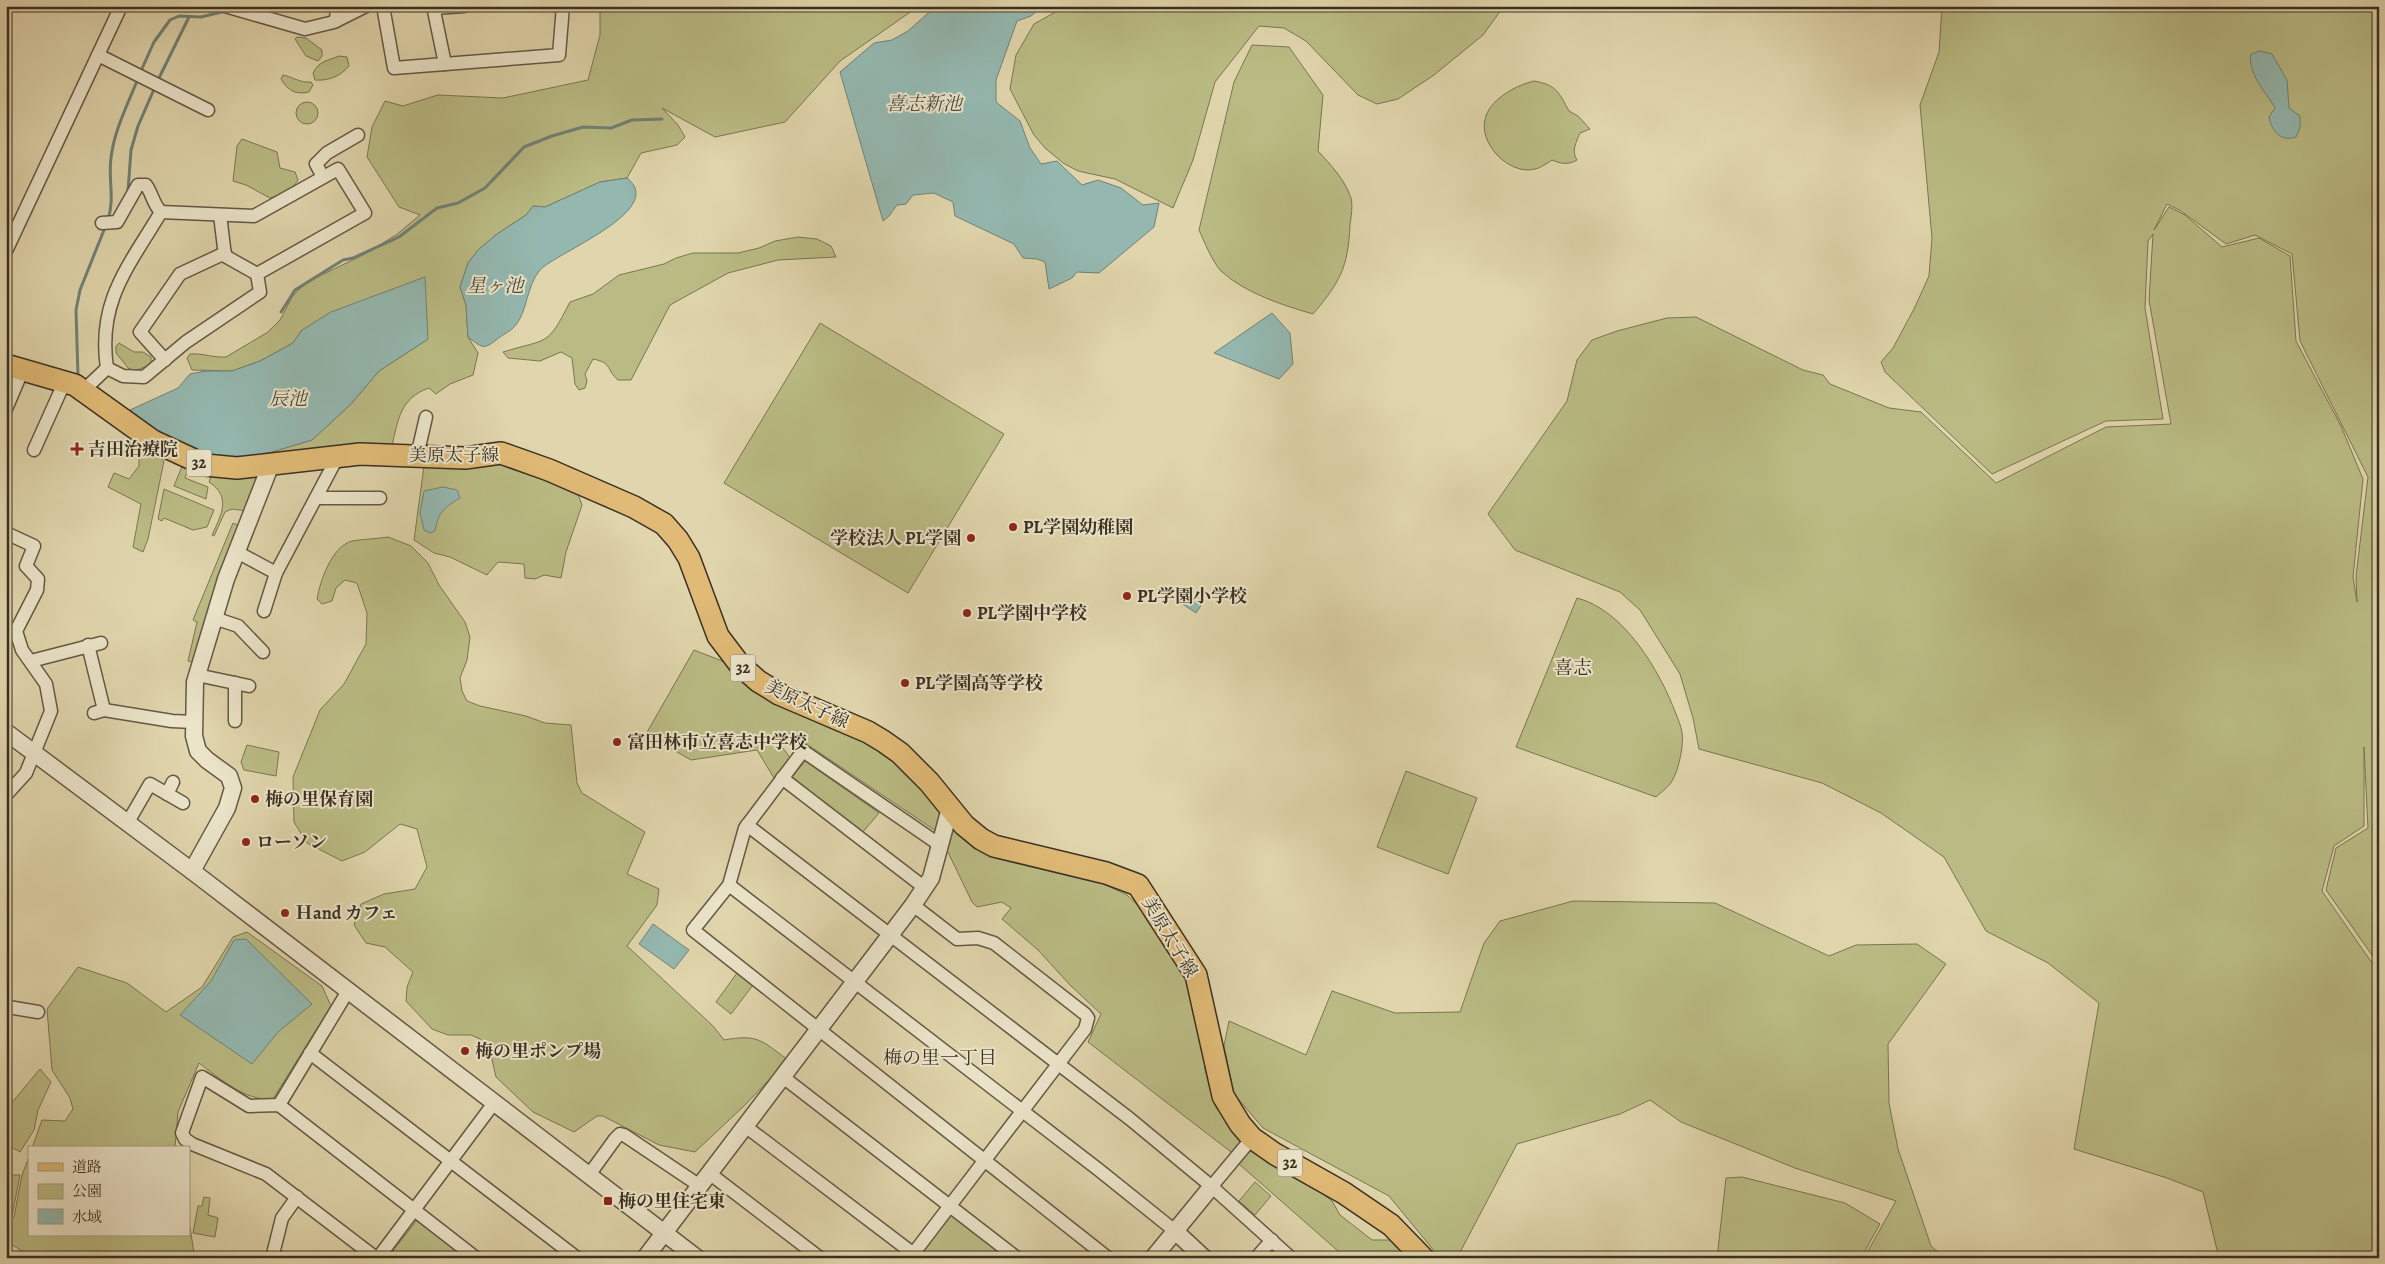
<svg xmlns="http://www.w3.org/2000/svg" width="2385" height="1264" viewBox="0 0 2385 1264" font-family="Alegreya,'Noto Serif JP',serif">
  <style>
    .green { fill: #babb84; stroke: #7a7652; fill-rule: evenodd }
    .water { fill: #94b8b0; stroke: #708277 }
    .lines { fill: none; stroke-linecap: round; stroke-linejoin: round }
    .stream { stroke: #708277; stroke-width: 3 }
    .minor-casing { stroke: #645944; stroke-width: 15 }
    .tertiary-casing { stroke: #645944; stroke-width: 19 }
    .primary-casing { stroke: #3b3021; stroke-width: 24 }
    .minor { stroke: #ebe4c9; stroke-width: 12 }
    .tertiary { stroke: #ebe4c9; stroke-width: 16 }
    .primary { stroke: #e0ba76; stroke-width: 21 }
    .poi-dot { fill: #8f2418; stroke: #ebe4c9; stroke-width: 2 }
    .labels { text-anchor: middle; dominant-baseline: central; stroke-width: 4; stroke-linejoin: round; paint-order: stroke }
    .shield { fill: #ebe4c9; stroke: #706653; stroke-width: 1 }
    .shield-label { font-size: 16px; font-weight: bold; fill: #3b3021 }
    .poi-label { font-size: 18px; font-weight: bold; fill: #3b3021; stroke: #ebe4c9; text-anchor: start }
    .street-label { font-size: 18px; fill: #3b3021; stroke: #ebe4c9 }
    .water-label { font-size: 19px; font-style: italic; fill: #4d4b3e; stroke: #ebe4c9 }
    .neighbourhood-label { font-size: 19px; fill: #3b3021; stroke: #ebe4c9 }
  </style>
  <rect width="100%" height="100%" fill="#e0d5ac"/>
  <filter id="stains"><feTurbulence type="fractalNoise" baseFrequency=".004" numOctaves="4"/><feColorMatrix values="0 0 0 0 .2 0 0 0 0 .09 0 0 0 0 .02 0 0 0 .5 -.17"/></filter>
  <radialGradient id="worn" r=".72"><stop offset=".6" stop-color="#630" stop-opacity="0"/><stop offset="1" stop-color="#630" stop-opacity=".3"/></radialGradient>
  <!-- green -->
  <g class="green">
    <path d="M 600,6 L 919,6 L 840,61 L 785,122 L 715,137 L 662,108 L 678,125 L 685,137 L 677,145 L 641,153 L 627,178 L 600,182 L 545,207 L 533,206 L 526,215 L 497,234 L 478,250 L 468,263 L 460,287 L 466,305 L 468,337 L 478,353 L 473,375 L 450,384 L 436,394 L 429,388 C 400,398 398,420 392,446 L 239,459 L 272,452 L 312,440 L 351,404 L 379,371 L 428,339 L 302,330 L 293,343 L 260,361 L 232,371 L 192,370 L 187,358 L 190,354 C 203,353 214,358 226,357 L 268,332 L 280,320 L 292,297 L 305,283 L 363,255 L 396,235 L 420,215 L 399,207 L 367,157 L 372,127 L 385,101 L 403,106 L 438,95 L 503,98 L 588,80 L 600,35 Z"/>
    <polygon points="1066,6 1504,6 1483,35 1434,75 1398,99 1377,104 1358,95 1306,41 1284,28 1259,26 1215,82 1193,160 1173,208 1115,179 1078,171 1063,163 1045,148 1034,135 1010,89 1016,55 1034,24"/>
    <path d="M 1942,6 L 2379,6 L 2379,965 L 2326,890 L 2336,848 L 2368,828 L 2364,747 L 2364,826 L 2334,846 L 2322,891 L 2379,973 L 2379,1022 L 2374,1068 L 2379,1087 L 2379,1258 L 2219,1258 L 2203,1192 L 2167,1178 L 2074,1149 L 2099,1003 L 2048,963 L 1986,931 L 1944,857 L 1881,813 L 1822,783 L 1699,749 L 1693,718 L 1680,674 L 1640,610 L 1620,592 L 1515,550 L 1488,514 L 1567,401 L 1577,360 L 1592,340 L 1617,331 L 1667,318 L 1696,317 L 1803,370 L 1823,375 L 1830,384 L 1889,408 L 1921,412 L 1996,483 L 2106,427 L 2171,424 L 2149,300 L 2153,234 L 2148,241 L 2145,308 L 2163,419 L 2106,421 L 1992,474 L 1885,372 L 1881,362 L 1893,348 L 1914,309 L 1929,276 L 1932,238 L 1920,105 L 1939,52 ZM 2167,204 L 2181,211 L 2226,244 L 2255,235 L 2292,254 L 2300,341 L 2368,477 L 2356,576 L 2357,602 L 2353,577 L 2363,479 L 2341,426 L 2296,341 L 2290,256 L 2259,238 L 2222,247 L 2185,215 L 2169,207 L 2154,230 Z"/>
    <polygon points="297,37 306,38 322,50 322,56 318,61 306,56 295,39"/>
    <path d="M 1252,45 L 1289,47 L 1323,95 L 1318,151 C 1331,165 1345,180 1351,198 C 1353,206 1351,217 1350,225 C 1348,268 1340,282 1313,314 C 1282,305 1245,293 1221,271 C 1213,263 1204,241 1199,230 L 1234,82 Z"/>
    <path d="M 339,56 L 347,57 L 349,66 C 341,76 329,81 315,80 L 313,73 C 319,61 327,61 339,56 Z"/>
    <path d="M 283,75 C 293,77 300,83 311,82 L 313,85 L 309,92 C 296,95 288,91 281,79 Z"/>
    <path d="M 1534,81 C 1557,85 1559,93 1569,111 L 1578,116 L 1590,129 L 1580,133 C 1576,143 1571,151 1577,160 C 1569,165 1561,164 1552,160 C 1547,163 1541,168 1535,169 C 1509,176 1476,142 1486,116 C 1492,98 1517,85 1534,81 Z"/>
    <circle cx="307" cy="113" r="11"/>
    <path d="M 242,139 L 277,152 L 280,168 L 295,172 L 298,180 C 292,190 280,195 270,198 L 246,185 L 233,181 L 237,146 Z"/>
    <path d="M 798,237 L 817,239 L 831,246 L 836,257 L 778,260 L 728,273 L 670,305 L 631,380 L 618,380 C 606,370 613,363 593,359 L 585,374 L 587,381 L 585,388 L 579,390 L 575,384 L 572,358 L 561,352 L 540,361 L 508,358 L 503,352 C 549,338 547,347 570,302 L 593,294 L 619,275 L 664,264 L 676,258 L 693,253 L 738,253 L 759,248 L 775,241 Z"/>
    <polygon points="820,323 1004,434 908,593 724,483"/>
    <polygon points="119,343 134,352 143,352 151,357 151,365 136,370 129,369 116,353 116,346"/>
    <polygon points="139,441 141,441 164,461 148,539 143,552 133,547 141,504 108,487 114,473 129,479 139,466"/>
    <polygon points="486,462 512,465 578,494 582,505 566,552 561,578 544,575 535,579 525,578 524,564 498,562 487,575 450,557 434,553 414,540 424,466"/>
    <polygon points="183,464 194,469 192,473 187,472 185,478 208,487 206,499 174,486"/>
    <path d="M 212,473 L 256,475 L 260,480 L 247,511 L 232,509 L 225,512 L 214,536 L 212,535 C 221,515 232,497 209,482 Z"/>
    <polygon points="164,489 214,510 207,527 193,530 164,518 162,521 158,519"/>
    <polygon points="233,523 240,526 194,663 188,661 197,622 193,620"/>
    <path d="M 388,537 L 411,546 L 428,563 L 439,585 L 465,622 L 470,637 L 467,660 L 460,678 L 462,691 L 467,701 L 480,706 L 526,716 L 545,723 L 571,725 L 577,783 L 582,793 L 645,832 L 627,874 L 659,889 L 657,905 L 627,946 L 713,1026 L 724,1040 C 758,1034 761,1040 788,1060 L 745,1105 L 695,1152 L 659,1145 L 603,1116 L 597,1116 L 574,1132 L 533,1112 L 496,1077 L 490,1051 L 480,1039 L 471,1035 L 448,1035 L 432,1029 L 406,1001 L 407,987 L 413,972 L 385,947 L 366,943 L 354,925 L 361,904 L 384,894 L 415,889 L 427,867 L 417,829 L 400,824 L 365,852 L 342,861 L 307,843 L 294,822 L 293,777 L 320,710 L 344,684 L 366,644 L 367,613 L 357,583 L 345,580 L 336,588 L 332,601 L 322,604 L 317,599 C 320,581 332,546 352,541 C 363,539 376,539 388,537 Z"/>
    <path d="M 1577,598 C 1624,610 1660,671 1676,714 C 1678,719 1681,726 1682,732 C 1684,745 1679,769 1672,781 C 1669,787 1661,792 1656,797 L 1516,747 Z"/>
    <polygon points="694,650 730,664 883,747 942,807 936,831 790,733 779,736 777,740 791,759 774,778 757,750 691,760 646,734"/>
    <polygon points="247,745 279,752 276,776 244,770 241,762"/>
    <polygon points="805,761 879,813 862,833 792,777"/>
    <polygon points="1406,771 1477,798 1448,874 1377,847"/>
    <polygon points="954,824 1102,883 1127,895 1154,920 1179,954 1201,1022 1205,1070 1215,1106 1240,1136 1243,1145 1231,1152 1088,1042 1101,1014 1070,985 1038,950 1002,919 1011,908 1002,902 977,907 972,902 946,848"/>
    <polygon points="1573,901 1715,903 1829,956 1856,945 1917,944 1946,964 1888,1044 1889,1103 1898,1149 1931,1246 1940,1254 1953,1254 1961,1258 1864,1258 1896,1201 1795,1168 1681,1122 1650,1100 1620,1114 1517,1144 1457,1258 1440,1258 1389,1196 1263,1128 1234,1094 1224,1046 1229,1021 1306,1055 1332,991 1395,1013 1460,1012 1484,943 1500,921"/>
    <path d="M 247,932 L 322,986 L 331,1006 L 273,1099 C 246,1102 219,1078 199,1063 L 178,1112 L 175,1148 L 32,1148 L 42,1120 L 65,1121 L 73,1109 L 70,1098 L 52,1070 L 47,1009 L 78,967 L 127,983 L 166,1012 L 202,987 L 233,937 Z"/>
    <polygon points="737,973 753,985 731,1014 716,1002"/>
    <polygon points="40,1069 51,1082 38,1110 34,1130 20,1152 6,1144 6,1104 10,1105"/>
    <polygon points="1251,1148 1319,1191 1332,1201 1340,1215 1372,1240 1392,1240 1410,1258 1346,1258 1239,1164"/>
    <polygon points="29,1157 29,1235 189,1235 189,1221 194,1253 204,1258 33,1258 6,1241 6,1226 14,1217 22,1175"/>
    <polygon points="12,1175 20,1175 12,1216 6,1223 6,1179"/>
    <polygon points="1742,1177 1845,1203 1880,1224 1861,1258 1717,1258 1726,1178"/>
    <polygon points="1255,1182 1271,1196 1255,1215 1239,1201"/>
    <polygon points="204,1197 210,1198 208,1215 218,1218 215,1237 193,1233 198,1206 202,1206"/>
    <polygon points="953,1212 1011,1258 926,1258 921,1254"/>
    <polygon points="417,1220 466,1258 389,1256"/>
  </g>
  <!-- water -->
  <g class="water">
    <polygon points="936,6 1043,6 1031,16 1017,21 996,80 996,102 1020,121 1030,148 1041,164 1057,161 1082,185 1098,180 1121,188 1143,205 1159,203 1154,227 1099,273 1077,272 1072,278 1049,289 1045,262 1037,259 1023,258 1014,244 955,216 953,202 934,193 913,195 906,204 897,205 889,216 883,221 840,72 874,43 892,40 908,31"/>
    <path d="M 2260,51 L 2272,54 L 2287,80 L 2289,108 L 2300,116 L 2300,128 L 2296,137 C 2281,142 2272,132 2269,117 L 2275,108 C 2266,92 2247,73 2251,54 Z"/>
    <path d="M 627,178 C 668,210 557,252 540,270 C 526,286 528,311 515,326 C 511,331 505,333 500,337 C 484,349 485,350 468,337 L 466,305 L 460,287 L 468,263 L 478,250 L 497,234 L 526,215 L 533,206 L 545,207 L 600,182 Z"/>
    <polygon points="425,277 428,339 379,371 351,404 312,440 272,452 239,459 219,457 189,448 165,436 130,410 178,388 190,374 206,371 232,371 260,361 293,343 302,330 331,312"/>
    <polygon points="1272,313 1290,333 1293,364 1279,379 1214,353"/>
    <path d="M 443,487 L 457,490 L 460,498 C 445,507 438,512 435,531 L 430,533 L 424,530 L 420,513 L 424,491 Z"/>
    <polygon points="1183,587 1204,601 1196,613 1175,599"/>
    <polygon points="653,924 689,950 674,969 639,944"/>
    <polygon points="246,939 312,1004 278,1032 252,1064 180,1015 211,981 234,940"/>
  </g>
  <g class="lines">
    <!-- stream -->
    <g class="stream">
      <polyline points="140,73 154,42 170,20 179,16 201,17 226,11"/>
      <polyline points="157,82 189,17"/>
      <polyline points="128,191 131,150 138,126 155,87"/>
      <path d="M 108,219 C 115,199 108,179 111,158 C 114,131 127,106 137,81"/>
      <polyline points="281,312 295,290 343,260 353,258 399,237 437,208 458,203 485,188 524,147 552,136 583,127 611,128 632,120 662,119"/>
      <polyline points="78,377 76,310 80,290 106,225"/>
    </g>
    <!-- minor casing -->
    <g class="minor-casing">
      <g id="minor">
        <polyline points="225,6 305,29 334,22 366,6"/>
        <polyline points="383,6 394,68 559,55 563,6"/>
        <polyline points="433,6 445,64"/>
        <polyline points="434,8 464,6"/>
        <polyline points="336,21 337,6"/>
        <polyline points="98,55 208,110"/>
        <path d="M 338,169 L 365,213 L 257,274 L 260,292 L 186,342 L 144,377 L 123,376 L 107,368 C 97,301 129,266 161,212 L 254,216 Z"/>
        <polyline points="323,177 316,164 327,153 358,135"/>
        <polyline points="220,215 225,256 257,274"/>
        <path d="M 102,223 L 117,222 L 138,185 L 146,185 C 152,193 153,204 161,212"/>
        <polyline points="6,251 121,6"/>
        <polyline points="165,360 140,332 180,274 225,253"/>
        <polyline points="84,390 107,368"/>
        <polyline points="6,409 23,369"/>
        <polyline points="34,450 65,381"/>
        <polyline points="417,456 426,417"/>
        <polyline points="316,498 380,498"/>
        <polyline points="6,533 34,546 26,566 38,579 37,590 16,631 22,650 46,684 51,711 26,773 6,795"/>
        <polyline points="237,552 276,573"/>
        <polyline points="264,611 276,573 338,456"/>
        <polyline points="214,618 238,626 263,652"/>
        <polyline points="88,645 104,710"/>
        <polyline points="31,661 101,643"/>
        <polyline points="197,675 249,686"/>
        <polyline points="235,683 235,721"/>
        <polyline points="94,713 104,710 172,721 194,722"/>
        <polyline points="782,778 925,888"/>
        <polyline points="167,794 173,782"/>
        <polyline points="128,822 150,784 183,803"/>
        <polyline points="747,825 1130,1119 1211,1186 1291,1258"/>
        <polyline points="940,845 803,751 745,828 729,885 693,930 1108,1258"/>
        <polyline points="729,885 1099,1170 1175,1231"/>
        <polyline points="6,1009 8,1007 38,1012"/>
        <polyline points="310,1053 577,1258"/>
        <polyline points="783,1077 1017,1258"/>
        <polyline points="279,1105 348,991"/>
        <polyline points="745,1126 919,1258"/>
        <polyline points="709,1173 820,1258"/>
        <polyline points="589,1175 615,1139 620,1134 624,1135 700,1186"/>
        <polyline points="1212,1186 1252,1138"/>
        <polyline points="278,1258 273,1254 282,1218 297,1197"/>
        <polyline points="376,1258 266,1174 192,1144 185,1139 182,1133 202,1077 249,1106 279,1105 476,1258"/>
        <polyline points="378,1258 494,1103"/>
        <polyline points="910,1258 1085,1029 1088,1018 1085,1014 994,943 978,938 957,939 913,905"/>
        <polyline points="1256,1258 1272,1240"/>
      </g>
    </g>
    <!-- tertiary casing -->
    <g class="tertiary-casing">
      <g id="tertiary">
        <polyline points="6,732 192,871 697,1258"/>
        <polyline points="192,871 227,808 233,788 229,776 207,760 198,751 194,736 195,682 226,579 271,464"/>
        <polyline points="1175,1231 1204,1258"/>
        <polyline points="645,1258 913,905 931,878 950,808"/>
        <polyline points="1153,1258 1212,1186"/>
      </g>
    </g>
    <!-- primary casing -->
    <g class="primary-casing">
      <polyline id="primary" points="6,365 75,385 153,441 205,465 237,468 360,454 465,458 501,453 549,470 634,507 664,524 678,540 689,558 718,636 740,665 758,681 779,694 868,732 883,741 900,753 929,782 964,825 981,839 994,846 1106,873 1138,885 1196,975 1223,1096 1240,1124 1252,1138 1275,1154 1344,1193 1391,1225 1423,1258"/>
    </g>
    <!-- minor -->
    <use href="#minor" class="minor"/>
    <!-- tertiary -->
    <use href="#tertiary" class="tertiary"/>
    <!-- primary -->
    <use href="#primary" class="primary"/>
  </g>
  <!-- markers -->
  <g class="poi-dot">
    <path d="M74.5 441.5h5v5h5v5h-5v5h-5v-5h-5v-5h5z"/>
    <circle cx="1013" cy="527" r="5"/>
    <circle cx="971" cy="538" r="5"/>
    <circle cx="1127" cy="596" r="5"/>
    <circle cx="967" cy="613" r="5"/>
    <circle cx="905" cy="683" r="5"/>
    <circle cx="617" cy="742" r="5"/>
    <circle cx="255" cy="799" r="5"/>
    <circle cx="246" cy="842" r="5"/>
    <circle cx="285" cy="913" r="5"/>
    <circle cx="465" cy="1051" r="5"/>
    <rect x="603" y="1196" width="10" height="10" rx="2.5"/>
  </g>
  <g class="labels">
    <!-- shield labels -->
    <g class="shield">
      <rect x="186.5" y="449.5" width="25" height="27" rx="4"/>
      <rect x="730.5" y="654.5" width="25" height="27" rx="4"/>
      <rect x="1277.5" y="1149.5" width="25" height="27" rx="4"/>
    </g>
    <g class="shield-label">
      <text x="199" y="463">32</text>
      <text x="743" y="668">32</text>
      <text x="1290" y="1163">32</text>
    </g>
    <!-- poi labels -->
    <g class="poi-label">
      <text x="88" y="449">吉田治療院</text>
      <text x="1023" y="527">PL学園幼稚園</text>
      <text x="961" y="538" text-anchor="end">学校法人 PL学園</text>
      <text x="1137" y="596">PL学園小学校</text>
      <text x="977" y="613">PL学園中学校</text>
      <text x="915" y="683">PL学園高等学校</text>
      <text x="627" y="742">富田林市立喜志中学校</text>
      <text x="265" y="799">梅の里保育園</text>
      <text x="256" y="842">ローソン</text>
      <text x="295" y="913">Ｈand カフェ</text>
      <text x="475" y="1051">梅の里ポンプ場</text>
      <text x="618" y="1201">梅の里住宅東</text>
    </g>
    <!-- street labels -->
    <g class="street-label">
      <text x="454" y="455">美原太子線</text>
      <text transform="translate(807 704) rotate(25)">美原太子線</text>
      <text transform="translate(1170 937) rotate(59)">美原太子線</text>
    </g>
    <!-- water labels -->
    <g class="water-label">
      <text x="924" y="104">喜志新池</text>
      <text x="495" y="286">星ヶ池</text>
      <text x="288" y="399">辰池</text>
    </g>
    <!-- neighbourhood labels -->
    <g class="neighbourhood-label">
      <text x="1573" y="668">喜志</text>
      <text x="940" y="1058">梅の里一丁目</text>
    </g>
  </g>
  <!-- margin -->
  <rect width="2385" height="1264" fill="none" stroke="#e0d5ac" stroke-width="25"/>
  <rect x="8" y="8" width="2370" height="1249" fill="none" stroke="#3b3021" stroke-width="2.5"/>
  <rect x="12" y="12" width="2360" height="1239" fill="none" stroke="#3b3021"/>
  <!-- legend -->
  <rect x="28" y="1146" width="162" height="90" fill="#ebe4c9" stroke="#a59c86"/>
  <rect x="38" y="1163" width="25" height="8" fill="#e0ba76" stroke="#a59c86"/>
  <text x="72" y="1172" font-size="15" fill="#3b3021">道路</text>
  <rect x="38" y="1184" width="25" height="15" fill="#babb84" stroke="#a59c86"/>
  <text x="72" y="1196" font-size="15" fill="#3b3021">公園</text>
  <rect x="38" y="1209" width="25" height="15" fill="#94b8b0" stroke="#a59c86"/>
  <text x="72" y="1222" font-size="15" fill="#3b3021">水域</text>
  <rect width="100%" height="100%" filter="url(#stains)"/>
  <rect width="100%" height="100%" fill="url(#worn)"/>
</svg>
